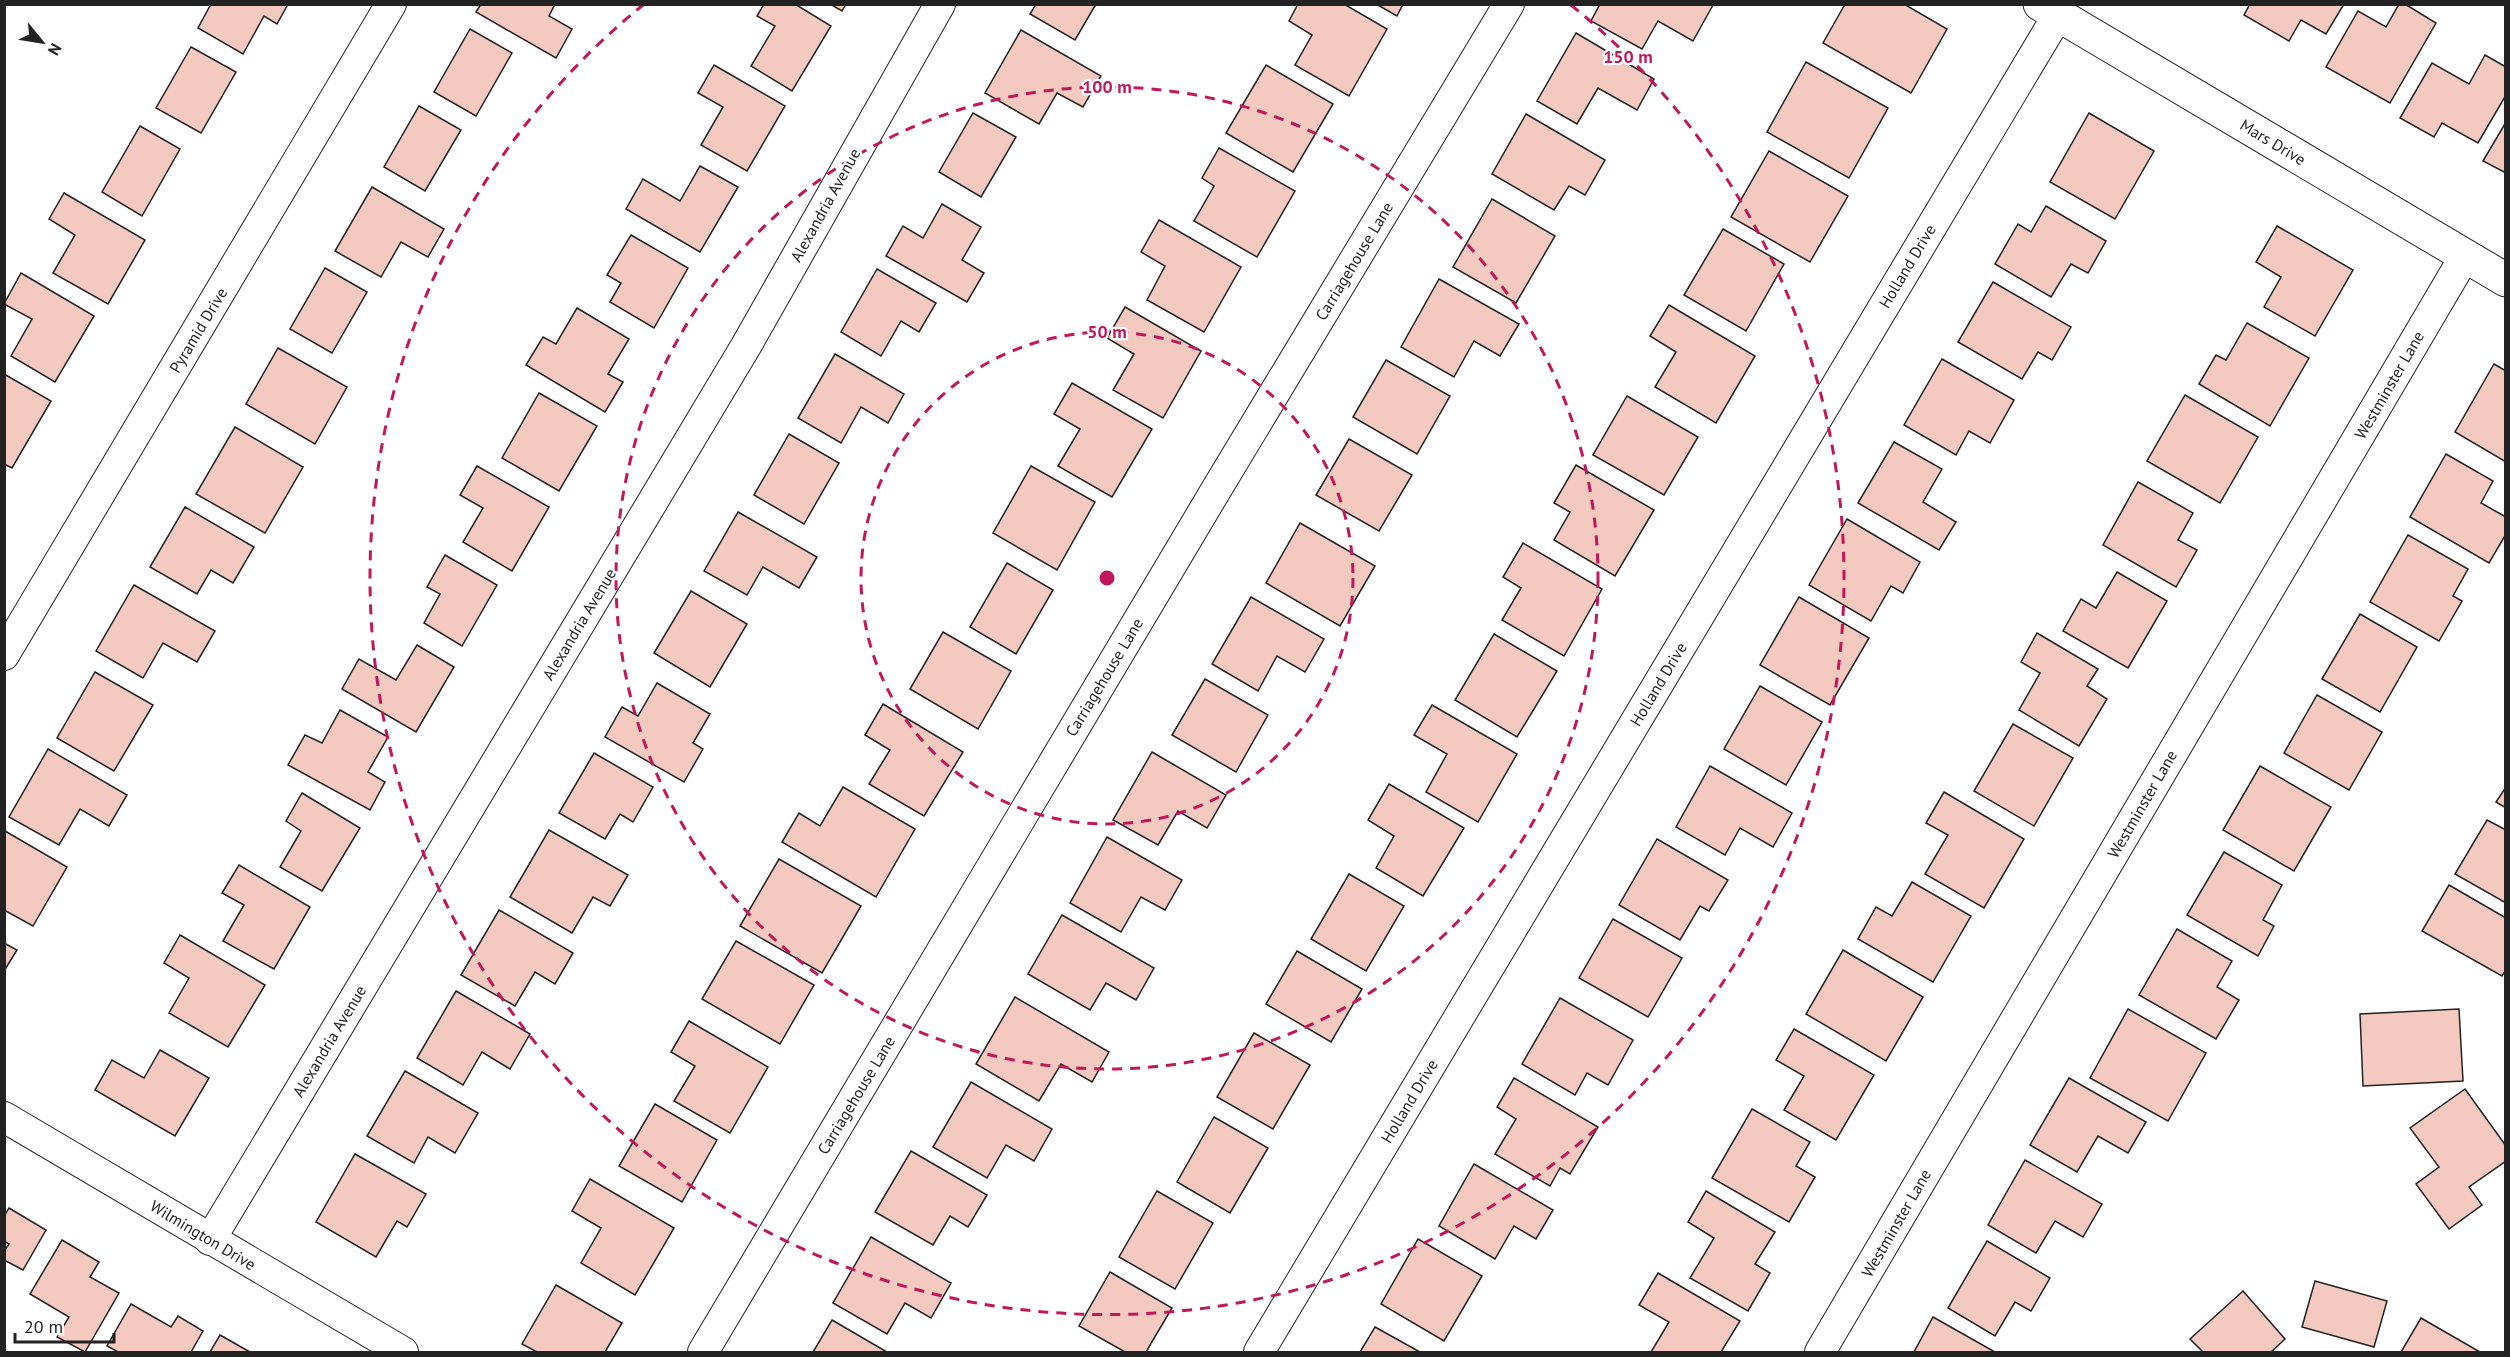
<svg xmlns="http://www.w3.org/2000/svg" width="2510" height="1357" viewBox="0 0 2510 1357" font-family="'PT Sans',sans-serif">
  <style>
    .building { fill: #f3c9c0; stroke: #222; stroke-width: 1.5 }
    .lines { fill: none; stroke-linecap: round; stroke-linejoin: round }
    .street-casing { stroke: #222; stroke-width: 32 }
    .secondary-casing { stroke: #222; stroke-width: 35 }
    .street { stroke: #fff; stroke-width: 30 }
    .secondary { stroke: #fff; stroke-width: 33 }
    .ring { fill: none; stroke: #c2185b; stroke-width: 3; stroke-dasharray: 10 8 }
    .labels { text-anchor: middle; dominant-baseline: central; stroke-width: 4.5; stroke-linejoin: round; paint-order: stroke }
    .street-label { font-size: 16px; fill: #222; stroke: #fff }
    .centre { fill: #c2185b; stroke: #fff; stroke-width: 3 }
    .ring-label { font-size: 18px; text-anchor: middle; font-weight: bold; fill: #c2185b; stroke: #fff; stroke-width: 4.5; stroke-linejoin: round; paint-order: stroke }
  </style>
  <rect width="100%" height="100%" fill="#fff"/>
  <!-- building -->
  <g class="building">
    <polygon points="211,4 288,4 277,24 264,16 243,54 198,28"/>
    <polygon points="481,4 555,4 549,16 572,29 556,58 476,12"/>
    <polygon points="764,4 795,4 831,26 792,91 751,66 775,26 757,16"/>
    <polygon points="830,4 846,4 842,11"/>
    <polygon points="1036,4 1096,4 1075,40 1030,14"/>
    <polygon points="1298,4 1344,4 1387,29 1349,96 1295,65 1312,35 1289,21"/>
    <polygon points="1376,4 1403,4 1397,16"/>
    <polygon points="1600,4 1712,4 1713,5 1693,41 1658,21 1642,49 1591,21"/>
    <polygon points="1842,4 1904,4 1947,29 1911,93 1823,43 1844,6"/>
    <polygon points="2250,4 2344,4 2326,34 2301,20 2289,41 2244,15"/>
    <polygon points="2399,4 2405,4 2436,23 2390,103 2326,67 2358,11 2386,27"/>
    <polygon points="470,29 512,53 476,116 434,92"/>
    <polygon points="1021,30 1101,76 1083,107 1057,93 1039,124 985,93"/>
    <polygon points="1576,33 1654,79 1637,110 1598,88 1577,124 1537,101"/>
    <polygon points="191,47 236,72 201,133 156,108"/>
    <polygon points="2485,55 2506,67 2506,95 2478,143 2442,123 2434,137 2400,118 2432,63 2469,84"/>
    <polygon points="1806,62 1888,108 1849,178 1767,132"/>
    <polygon points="714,65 785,106 747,171 701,145 723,107 698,93"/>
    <polygon points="1266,65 1333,104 1293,172 1226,133"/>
    <polygon points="419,106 461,130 425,191 384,167"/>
    <polygon points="973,113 1016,137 981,197 939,172"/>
    <polygon points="2089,113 2154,151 2115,219 2050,182"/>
    <polygon points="1526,114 1605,160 1585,195 1569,186 1554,210 1492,174"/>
    <polygon points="2506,122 2506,173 2483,161"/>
    <polygon points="140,126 180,149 142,216 102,192"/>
    <polygon points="1219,148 1295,191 1257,257 1194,221 1214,186 1202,178"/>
    <polygon points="1769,151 1848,196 1810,262 1731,217"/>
    <polygon points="700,166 738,187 700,252 626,209 643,179 680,201"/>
    <polygon points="372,187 444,229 428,257 401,242 381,277 335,251"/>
    <polygon points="64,193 145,240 108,304 53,273 75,235 49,219"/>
    <polygon points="1492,199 1555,236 1516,303 1453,267"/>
    <polygon points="942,204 981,227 962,260 984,273 967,302 886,256 903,226 923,238"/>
    <polygon points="2046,206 2106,241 2088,273 2071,264 2051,297 1995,264 2018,224 2031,232"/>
    <polygon points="1159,220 1241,267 1204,332 1147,300 1165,266 1141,252"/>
    <polygon points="2277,226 2353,270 2315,336 2264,307 2281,277 2256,262"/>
    <polygon points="1723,229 1784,264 1746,331 1684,295"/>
    <polygon points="631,235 688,268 654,328 610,302 621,283 607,275"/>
    <polygon points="325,268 367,292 332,353 290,329"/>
    <polygon points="877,269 936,303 919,332 901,321 881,356 841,332"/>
    <polygon points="21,273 94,316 55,382 11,356 32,319 4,304"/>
    <polygon points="1439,279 1519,324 1500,356 1474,341 1454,377 1401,347"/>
    <polygon points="1993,282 2071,327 2052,360 2038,352 2022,379 1958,342"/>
    <polygon points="1669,305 1755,356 1716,423 1655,387 1676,352 1650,336"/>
    <polygon points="1125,307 1201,351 1163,418 1113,390 1134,354 1107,338"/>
    <polygon points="577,308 629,339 608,374 623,382 605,412 526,365 543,337 556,344"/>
    <polygon points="2247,323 2309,358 2270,426 2199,384 2216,355 2226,360"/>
    <polygon points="278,348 347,387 315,444 246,404"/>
    <polygon points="835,354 904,394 888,423 861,407 841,443 798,418"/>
    <polygon points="1942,359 2014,400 1990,443 1969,431 1956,455 1904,425"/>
    <polygon points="1386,360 1450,396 1417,454 1353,417"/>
    <polygon points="2494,364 2506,371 2506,462 2455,432"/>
    <polygon points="4,374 51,401 12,468 4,464"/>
    <polygon points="1072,383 1152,429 1112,497 1058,466 1080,429 1054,414"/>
    <polygon points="539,393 597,426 559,491 502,458"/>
    <polygon points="2185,395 2258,437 2220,503 2147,461"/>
    <polygon points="1627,396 1698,437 1664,495 1593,455"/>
    <polygon points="235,427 303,467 265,533 196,494"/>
    <polygon points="789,434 839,463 804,524 754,495"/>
    <polygon points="1349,439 1412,475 1379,531 1316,495"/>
    <polygon points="1894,442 1942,469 1923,502 1956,522 1939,550 1858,503"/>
    <polygon points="2446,454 2493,481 2481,503 2506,517 2506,534 2489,563 2410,517"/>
    <polygon points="1576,465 1654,510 1615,576 1554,540 1570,512 1554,503"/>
    <polygon points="477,466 549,507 512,571 463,542 483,508 460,495"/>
    <polygon points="1031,466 1095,502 1057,570 993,533"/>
    <polygon points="2138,482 2193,513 2178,540 2197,550 2176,587 2103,545"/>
    <polygon points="185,507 254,547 233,583 211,570 197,594 150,567"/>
    <polygon points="738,512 817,557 799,588 763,567 747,595 704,571"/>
    <polygon points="1847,519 1920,562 1903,593 1891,586 1871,621 1809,585"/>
    <polygon points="1300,523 1375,566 1340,626 1266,583"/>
    <polygon points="2408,535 2468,569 2453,596 2462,601 2439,641 2370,602"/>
    <polygon points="1523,543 1602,589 1564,656 1502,620 1521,588 1503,577"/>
    <polygon points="445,555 497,585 462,646 424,623 440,594 427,587"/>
    <polygon points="1007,563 1053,590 1016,654 970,627"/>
    <polygon points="2117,572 2167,601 2128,668 2063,631 2081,599 2096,608"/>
    <polygon points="134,585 215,631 197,662 163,643 143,678 96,651"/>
    <polygon points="691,591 747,624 710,687 654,653"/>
    <polygon points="1251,597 1324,639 1305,672 1277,656 1258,691 1212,664"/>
    <polygon points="1799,597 1869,638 1830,705 1760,665"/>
    <polygon points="2360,614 2417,647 2380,712 2322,679"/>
    <polygon points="943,632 1011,671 978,729 910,689"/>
    <polygon points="2037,633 2098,669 2087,686 2107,699 2079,746 2019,710 2040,673 2021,662"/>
    <polygon points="1494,634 1557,671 1517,737 1455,700"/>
    <polygon points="417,645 454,667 416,732 342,689 359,659 396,680"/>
    <polygon points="95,672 153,705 114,771 57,738"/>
    <polygon points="1205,679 1268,715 1236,772 1172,735"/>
    <polygon points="657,683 710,714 693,743 703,749 684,782 605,737 622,707 638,716"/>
    <polygon points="1760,686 1822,722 1786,785 1724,749"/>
    <polygon points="2317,695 2382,732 2349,790 2284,753"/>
    <polygon points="883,704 963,752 924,816 869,784 890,750 865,735"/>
    <polygon points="1432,705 1517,754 1478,822 1426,792 1447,754 1414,735"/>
    <polygon points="340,710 388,737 368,772 385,782 370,810 288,765 305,735 322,743"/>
    <polygon points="2013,724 2073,758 2034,826 1974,791"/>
    <polygon points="48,749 127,795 109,826 80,809 59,845 9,817"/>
    <polygon points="1152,752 1226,795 1207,828 1178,811 1158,845 1113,820"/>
    <polygon points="594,753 653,787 633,822 620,814 605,839 559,813"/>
    <polygon points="1710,766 1792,813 1773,847 1740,828 1725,855 1676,827"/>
    <polygon points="2260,766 2331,807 2294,871 2223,830"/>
    <polygon points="1389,784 1464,828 1423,896 1376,868 1394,836 1368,820"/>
    <polygon points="843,787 915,829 876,897 782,842 799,813 820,826"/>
    <polygon points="2506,787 2506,808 2496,802"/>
    <polygon points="1944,792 2024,839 1984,908 1925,874 1948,835 1926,823"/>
    <polygon points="302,793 360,828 322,891 280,867 301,831 286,821"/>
    <polygon points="2487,820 2506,830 2506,903 2455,874"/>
    <polygon points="549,830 628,875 610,906 593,897 572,933 510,897"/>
    <polygon points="5,831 67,867 33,926 4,910"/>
    <polygon points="1107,837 1182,880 1165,910 1141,897 1121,932 1070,903"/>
    <polygon points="1657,839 1728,880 1709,911 1700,906 1680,940 1619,905"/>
    <polygon points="2224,852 2282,885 2263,920 2274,926 2258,956 2187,915"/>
    <polygon points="779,859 861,906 822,973 740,926"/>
    <polygon points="239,865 310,907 274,969 223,941 244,905 222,893"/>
    <polygon points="1349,874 1404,906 1366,971 1311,939"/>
    <polygon points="1912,882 1971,916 1933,982 1858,939 1876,907 1892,916"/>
    <polygon points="2449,885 2506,918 2506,970 2502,976 2422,931"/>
    <polygon points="499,910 573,953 555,984 535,972 515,1006 461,975"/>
    <polygon points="1062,915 1154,968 1136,1000 1106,983 1090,1010 1028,974"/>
    <polygon points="1613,919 1682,958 1648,1017 1579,978"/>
    <polygon points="2177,929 2232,961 2217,987 2239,1000 2216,1039 2139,995"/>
    <polygon points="180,935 265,985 228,1047 169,1013 189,978 164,963"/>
    <polygon points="736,941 814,985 780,1044 702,999"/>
    <polygon points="4,943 17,950 4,971"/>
    <polygon points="1843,950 1923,997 1886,1061 1806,1014"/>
    <polygon points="1297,951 1362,989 1331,1042 1266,1004"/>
    <polygon points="456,991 530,1034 510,1069 482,1052 463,1085 417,1058"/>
    <polygon points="1015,997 1109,1052 1092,1082 1061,1064 1039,1101 976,1064"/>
    <polygon points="1560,998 1633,1040 1608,1085 1587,1073 1575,1095 1522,1064"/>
    <polygon points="2128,1009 2206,1053 2168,1121 2090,1078"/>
    <polygon points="2459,1009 2463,1081 2363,1086 2360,1014"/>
    <polygon points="689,1021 768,1067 730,1133 674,1101 695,1066 671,1052"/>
    <polygon points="1794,1029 1874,1075 1836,1140 1784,1110 1804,1076 1776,1060"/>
    <polygon points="1254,1033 1310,1065 1273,1129 1217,1097"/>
    <polygon points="160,1050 209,1078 175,1136 95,1090 112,1060 144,1078"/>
    <polygon points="405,1071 478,1113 455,1153 428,1137 414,1163 367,1136"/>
    <polygon points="1514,1078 1598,1127 1570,1174 1560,1168 1550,1186 1495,1154 1516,1119 1497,1107"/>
    <polygon points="2069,1078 2146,1122 2128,1153 2098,1136 2077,1172 2030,1145"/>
    <polygon points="971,1082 1052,1129 1034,1161 1006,1145 987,1178 933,1147"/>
    <polygon points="2465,1089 2506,1146 2506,1161 2469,1187 2482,1205 2449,1229 2416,1184 2439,1167 2410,1128"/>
    <polygon points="655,1104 717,1140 682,1202 619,1166"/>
    <polygon points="1752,1109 1810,1142 1796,1166 1815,1177 1789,1222 1712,1178"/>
    <polygon points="1214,1117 1268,1148 1230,1213 1177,1182"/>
    <polygon points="911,1151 987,1195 968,1227 950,1216 933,1245 875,1212"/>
    <polygon points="355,1154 426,1194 407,1227 397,1221 376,1257 316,1222"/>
    <polygon points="2025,1160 2102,1204 2083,1237 2055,1221 2036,1253 1988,1225"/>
    <polygon points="1474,1164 1553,1210 1536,1239 1514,1226 1495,1259 1439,1226"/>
    <polygon points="590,1179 674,1228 635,1295 581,1263 601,1228 572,1211"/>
    <polygon points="1157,1191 1213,1223 1175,1289 1119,1257"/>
    <polygon points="1706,1191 1775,1232 1755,1264 1770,1273 1748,1311 1690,1278 1714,1238 1688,1222"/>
    <polygon points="9,1208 46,1230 23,1270 4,1260 4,1251 9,1244 4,1241 4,1216"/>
    <polygon points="871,1237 951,1283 931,1318 905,1303 887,1334 833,1303"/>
    <polygon points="1418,1239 1482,1276 1444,1341 1381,1304"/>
    <polygon points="62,1240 99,1262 90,1277 119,1293 85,1352 57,1337 69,1317 30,1294"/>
    <polygon points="1987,1241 2050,1278 2031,1311 2015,1302 1995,1336 1948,1308"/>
    <polygon points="1110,1272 1172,1308 1146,1352 1125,1352 1079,1326"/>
    <polygon points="1658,1273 1740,1321 1721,1352 1651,1352 1669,1322 1639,1305"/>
    <polygon points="2315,1281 2387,1301 2374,1347 2302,1327"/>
    <polygon points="556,1285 622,1323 605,1352 537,1352 522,1344"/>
    <polygon points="2243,1291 2285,1339 2271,1352 2203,1352 2190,1339"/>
    <polygon points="131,1304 171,1327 178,1316 203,1331 191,1352 118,1352 107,1346"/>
    <polygon points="1933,1317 1995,1352 1914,1352"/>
    <polygon points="2421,1318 2480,1352 2401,1352"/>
    <polygon points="832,1320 887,1352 813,1352"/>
    <polygon points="1375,1327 1420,1352 1360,1352"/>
    <polygon points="220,1335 250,1352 210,1352"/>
  </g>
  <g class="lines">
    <!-- street casing -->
    <g class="street-casing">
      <g id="street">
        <polyline points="4,655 391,4"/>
        <polyline points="4,1117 403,1352"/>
        <polyline points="210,1240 746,346 940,4"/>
        <polyline points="703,1352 1216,490 1509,4"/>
        <polyline points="1259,1352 2058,15"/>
        <polyline points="1820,1352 2465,256"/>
      </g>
    </g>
    <!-- secondary casing -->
    <g class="secondary-casing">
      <polyline id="secondary" points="2040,4 2506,280"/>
    </g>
    <!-- street -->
    <use href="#street" class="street"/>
    <!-- secondary -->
    <use href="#secondary" class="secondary"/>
  </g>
  <!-- distance rings -->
  <g class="ring">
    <circle cx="1107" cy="578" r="246"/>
    <circle cx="1107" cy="578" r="491"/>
    <path d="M1571 5A737 737 0 1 1 643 5"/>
  </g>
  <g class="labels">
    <!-- street labels -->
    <g class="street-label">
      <text transform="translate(2273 142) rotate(31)">Mars Drive</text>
      <text transform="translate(825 205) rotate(-61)">Alexandria Avenue</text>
      <text transform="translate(1354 261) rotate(-59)">Carriagehouse Lane</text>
      <text transform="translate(1907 266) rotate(-59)">Holland Drive</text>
      <text transform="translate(198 330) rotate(-59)">Pyramid Drive</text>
      <text transform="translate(2389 385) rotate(-60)">Westminster Lane</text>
      <text transform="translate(579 624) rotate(-59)">Alexandria Avenue</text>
      <text transform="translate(1104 677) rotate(-59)">Carriagehouse Lane</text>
      <text transform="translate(1658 684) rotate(-59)">Holland Drive</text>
      <text transform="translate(2142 804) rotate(-60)">Westminster Lane</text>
      <text transform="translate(329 1041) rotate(-59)">Alexandria Avenue</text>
      <text transform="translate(856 1095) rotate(-59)">Carriagehouse Lane</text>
      <text transform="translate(1409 1101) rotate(-59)">Holland Drive</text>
      <text transform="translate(1896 1223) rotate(-60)">Westminster Lane</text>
      <text transform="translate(203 1235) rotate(31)">Wilmington Drive</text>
    </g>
  </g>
  <circle cx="1107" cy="578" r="9" class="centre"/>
  <g class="ring-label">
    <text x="1628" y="63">150 m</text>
    <text x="1107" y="93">100 m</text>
    <text x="1107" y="338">50 m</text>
  </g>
  <!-- border -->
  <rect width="2510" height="1357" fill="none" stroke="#222222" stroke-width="12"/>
  <!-- north arrow -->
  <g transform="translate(42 42) rotate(120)" stroke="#ffffff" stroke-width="4.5" paint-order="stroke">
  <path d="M0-4.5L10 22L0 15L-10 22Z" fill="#222222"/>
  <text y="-9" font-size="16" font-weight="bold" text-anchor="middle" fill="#222222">N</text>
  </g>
  <!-- scale -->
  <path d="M15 1333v9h99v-9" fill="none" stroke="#222222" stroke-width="3"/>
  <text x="24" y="1333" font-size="18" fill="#222222" stroke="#ffffff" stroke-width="4.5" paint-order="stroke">20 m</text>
</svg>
